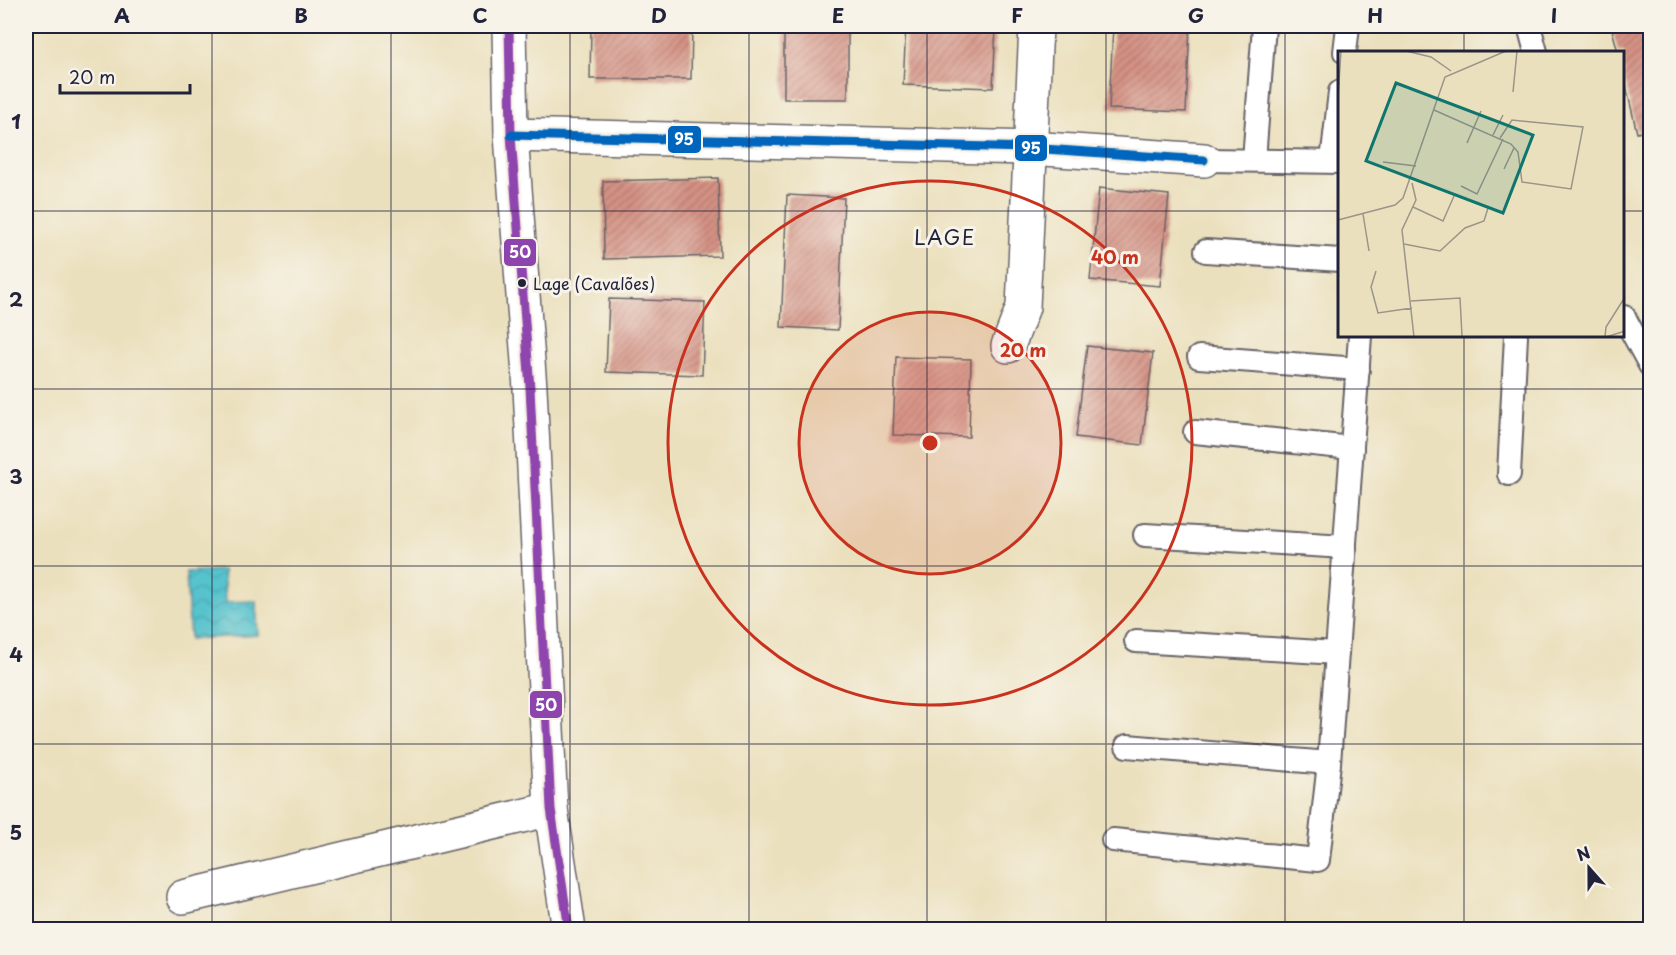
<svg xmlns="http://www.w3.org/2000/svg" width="1676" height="955" viewBox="0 0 1676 955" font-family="'Playpen Sans',sans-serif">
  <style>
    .water { fill: url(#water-waves); stroke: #3c7284; stroke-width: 1.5 }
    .building { fill: url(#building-hatch) }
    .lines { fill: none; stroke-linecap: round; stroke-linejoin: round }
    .lane-casing { stroke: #686468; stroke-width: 26 }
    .street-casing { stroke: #686468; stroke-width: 36 }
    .secondary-casing { stroke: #686468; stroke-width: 36 }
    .lane { stroke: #fff; stroke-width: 22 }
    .street { stroke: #fff; stroke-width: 33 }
    .secondary { stroke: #fff; stroke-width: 33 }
    .bus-1-casing { stroke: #f7f3e8; stroke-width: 14 }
    .bus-2-casing { stroke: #f7f3e8; stroke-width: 14 }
    .bus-1 { stroke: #8e44ad; stroke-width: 9 }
    .bus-2 { stroke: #0065bd; stroke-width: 9 }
    .grid { fill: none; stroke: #22223b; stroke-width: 1.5; stroke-opacity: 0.55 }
    .ring { fill: none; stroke: #c8321e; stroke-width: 3 }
    .bus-dot { fill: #22223b; stroke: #f7f3e8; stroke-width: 2 }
    .labels { text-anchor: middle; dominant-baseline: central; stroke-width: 6; stroke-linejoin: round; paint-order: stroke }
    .bus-label { font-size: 16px; fill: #22223b; stroke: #f7f3e8; text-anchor: start }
    .neighbourhood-label { font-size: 20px; letter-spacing: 1.5px; fill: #22223b; stroke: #f7f3e8 }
    .inset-road { fill: none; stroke: #9b9489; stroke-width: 1.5 }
    .view { fill: #0f766e; fill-opacity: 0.15; stroke: #0f766e; stroke-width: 3 }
    .inset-edge { fill: none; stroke: #22223b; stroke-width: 3 }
    .centre { fill: #c8321e; stroke: #f7f3e8; stroke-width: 3 }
    .ring-label { font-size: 18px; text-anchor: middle; font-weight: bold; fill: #c8321e; stroke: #f7f3e8; stroke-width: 6; stroke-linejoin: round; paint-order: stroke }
    .line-badge { stroke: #f7f3e8; stroke-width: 2 }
    .badge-label { font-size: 16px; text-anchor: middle; font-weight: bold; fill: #fff }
    .neatline { fill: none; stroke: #22223b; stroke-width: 2 }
    .grid-label { font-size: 20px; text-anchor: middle; font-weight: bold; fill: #22223b }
  </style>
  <defs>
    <pattern id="water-waves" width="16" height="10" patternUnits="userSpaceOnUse" patternTransform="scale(1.5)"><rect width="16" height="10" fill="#56c3cd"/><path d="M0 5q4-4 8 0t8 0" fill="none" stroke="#4ba7b1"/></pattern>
    <pattern id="building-hatch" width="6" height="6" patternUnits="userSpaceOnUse" patternTransform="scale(1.5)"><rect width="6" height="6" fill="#d59284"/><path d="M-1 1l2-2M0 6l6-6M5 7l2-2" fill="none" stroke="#ac776d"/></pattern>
  </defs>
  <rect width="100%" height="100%" fill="#f7f3e8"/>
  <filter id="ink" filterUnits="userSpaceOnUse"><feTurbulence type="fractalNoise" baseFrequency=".0167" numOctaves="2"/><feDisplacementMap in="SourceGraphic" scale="12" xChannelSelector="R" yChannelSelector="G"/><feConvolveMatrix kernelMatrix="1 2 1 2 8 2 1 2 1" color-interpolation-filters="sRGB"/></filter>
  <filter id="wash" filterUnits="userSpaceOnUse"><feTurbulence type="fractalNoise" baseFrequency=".008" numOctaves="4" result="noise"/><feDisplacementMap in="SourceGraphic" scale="24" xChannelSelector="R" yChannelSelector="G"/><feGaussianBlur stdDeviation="1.35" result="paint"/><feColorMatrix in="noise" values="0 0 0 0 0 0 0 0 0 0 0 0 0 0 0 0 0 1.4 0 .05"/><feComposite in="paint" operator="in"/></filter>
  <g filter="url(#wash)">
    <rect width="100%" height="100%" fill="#ebe0bd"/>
    <!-- water -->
    <polygon class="water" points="223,570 225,602 256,601 258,635 190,639 186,572"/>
    <g id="blocks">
      <!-- building -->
      <g class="building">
        <polygon points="591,26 692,26 691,79 590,79"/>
        <rect x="784" y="26" width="64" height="73"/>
        <polygon points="906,26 996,26 993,88 903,85"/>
        <polygon points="1113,26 1190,26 1186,112 1109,109"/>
        <polygon points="1611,26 1650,26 1650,130 1637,133 1624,77 1624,52 1618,52"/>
        <polygon points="718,178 720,256 604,259 603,181"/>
        <polygon points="1099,188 1169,195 1160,286 1090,280"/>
        <polygon points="787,195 844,198 838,330 781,327"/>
        <polygon points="609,299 705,302 702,375 606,372"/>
        <polygon points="1087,346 1153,353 1142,445 1076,437"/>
        <polygon points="896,357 971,359 969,437 893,435"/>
      </g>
    </g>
  </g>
  <g filter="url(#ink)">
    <use href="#blocks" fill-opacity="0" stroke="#686468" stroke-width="1.5"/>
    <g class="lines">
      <!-- lane casing -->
      <g class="lane-casing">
        <g id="lane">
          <polyline points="1529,26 1536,52"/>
          <polyline points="1345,52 1348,26"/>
          <polyline points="1204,160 1340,162"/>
          <polyline points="1254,160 1264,26"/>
          <polyline points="1332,161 1340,92"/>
          <polyline points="1206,251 1340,260"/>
          <polyline points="1624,317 1650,365"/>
          <polyline points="1199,357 1358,369"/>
          <polyline points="1195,432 1352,448"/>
          <polyline points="1509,474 1516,336"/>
          <polyline points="1145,535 1345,547"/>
          <polyline points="1136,641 1337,653"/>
          <polyline points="1127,746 1329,763"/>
          <polyline points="1113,840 1318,860 1329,763 1360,336"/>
        </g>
      </g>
      <!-- street casing -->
      <g class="street-casing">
        <g id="street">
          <polyline points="511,135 1030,148 1204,160"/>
          <polyline points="1008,346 1023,307 1036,26"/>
          <polyline points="183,897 551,809"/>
        </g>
      </g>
      <!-- secondary casing -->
      <g class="secondary-casing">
        <polyline id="secondary" points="509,26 511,135 530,388 551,809 569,930"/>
      </g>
      <!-- lane -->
      <use href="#lane" class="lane"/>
      <!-- street -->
      <use href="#street" class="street"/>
      <!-- secondary -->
      <use href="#secondary" class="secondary"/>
      <!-- bus-1 casing -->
      <g class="bus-1-casing">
        <polyline id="bus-1" points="509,26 511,135 530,388 551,809 569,930"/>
      </g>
      <!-- bus-2 casing -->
      <g class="bus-2-casing">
        <polyline id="bus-2" points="511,135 1030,148 1204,160"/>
      </g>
      <!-- bus-1 -->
      <use href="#bus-1" class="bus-1"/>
      <!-- bus-2 -->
      <use href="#bus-2" class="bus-2"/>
    </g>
  </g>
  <!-- grid -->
  <path class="grid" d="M 212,26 L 212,930M 391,26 L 391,930M 570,26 L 570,930M 749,26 L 749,930M 927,26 L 927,930M 1106,26 L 1106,930M 1285,26 L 1285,930M 1464,26 L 1464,52M 26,211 L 1340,211M 1624,211 L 1650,211M 1464,336 L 1464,930M 26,389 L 1650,389M 26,566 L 1650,566M 26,744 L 1650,744"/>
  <!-- distance rings -->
  <circle cx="930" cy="443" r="131" fill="#c8321e" fill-opacity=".12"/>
  <g class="ring">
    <circle cx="930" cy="443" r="131"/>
    <circle cx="930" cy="443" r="262"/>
  </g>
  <!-- markers -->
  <circle class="bus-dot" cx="522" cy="283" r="5"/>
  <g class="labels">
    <!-- bus labels -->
    <g class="bus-label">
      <text x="533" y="283">Lage (Cavalões)</text>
    </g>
    <!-- neighbourhood labels -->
    <g class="neighbourhood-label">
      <text x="945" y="237">LAGE</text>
    </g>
  </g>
  <!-- overview -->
  <g transform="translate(1338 51)">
    <rect width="286" height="286" fill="#ebe0bd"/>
    <path class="inset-road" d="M 68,0 L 93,6 L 113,20M 175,41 L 179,0M 0,47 L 3,0M 96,59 L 173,93 L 180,101 L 184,131 L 233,138 L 245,76 L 174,69 L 162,87M 155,84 L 165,64M 129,92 L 143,60M 45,111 L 78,115M 166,118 L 176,97M 74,132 L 78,149 L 64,179 L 76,286M 123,135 L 139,143 L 165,88M 75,156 L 105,170 L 116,145M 25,163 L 31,200M 0,169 L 57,154 L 65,147 L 107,26 L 168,0M 66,193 L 102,200 L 127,177 L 146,170 L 150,157M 38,220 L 33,236 L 40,262 L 74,257M 73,250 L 122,247 L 124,285M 267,286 L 268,276 L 287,246M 268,286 L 287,280"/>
    <path class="view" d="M 58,32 L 195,84 L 165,162 L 28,110 Z"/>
    <rect width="286" height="286" class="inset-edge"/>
  </g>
  <circle cx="930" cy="443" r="9" class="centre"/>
  <g class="ring-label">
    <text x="1115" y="264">40 m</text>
    <text x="1023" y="357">20 m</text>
  </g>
  <g class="line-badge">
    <rect x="667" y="125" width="35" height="29" rx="6" fill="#0065bd"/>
    <rect x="1014" y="134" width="34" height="28" rx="6" fill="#0065bd"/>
    <rect x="503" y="238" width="34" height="29" rx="6" fill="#8e44ad"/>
    <rect x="529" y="690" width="34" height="29" rx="6" fill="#8e44ad"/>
  </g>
  <g class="badge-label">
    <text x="684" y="145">95</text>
    <text x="1031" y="154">95</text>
    <text x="520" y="258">50</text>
    <text x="546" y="711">50</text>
  </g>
  <!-- margin -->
  <rect width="1676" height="955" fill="none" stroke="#f7f3e8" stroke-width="66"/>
  <!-- north arrow -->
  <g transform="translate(1589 868) rotate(339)" stroke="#f7f3e8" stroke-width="4.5" paint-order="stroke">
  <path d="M0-4.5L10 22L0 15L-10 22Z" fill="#22223b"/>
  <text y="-9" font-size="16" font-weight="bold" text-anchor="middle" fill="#22223b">N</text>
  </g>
  <!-- scale -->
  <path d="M60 84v9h130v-9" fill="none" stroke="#22223b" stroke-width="3"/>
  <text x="69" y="84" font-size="18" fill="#22223b" stroke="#f7f3e8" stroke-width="4.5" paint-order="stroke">20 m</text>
  <rect x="33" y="33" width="1610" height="889" class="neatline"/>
  <g class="grid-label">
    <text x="122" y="23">A</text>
    <text x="301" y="23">B</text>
    <text x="480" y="23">C</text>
    <text x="659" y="23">D</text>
    <text x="838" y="23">E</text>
    <text x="1017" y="23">F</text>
    <text x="1196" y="23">G</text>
    <text x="1375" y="23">H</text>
    <text x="1554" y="23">I</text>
    <text x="16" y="129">1</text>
    <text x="16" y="307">2</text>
    <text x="16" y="484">3</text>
    <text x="16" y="662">4</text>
    <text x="16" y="840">5</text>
  </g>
</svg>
